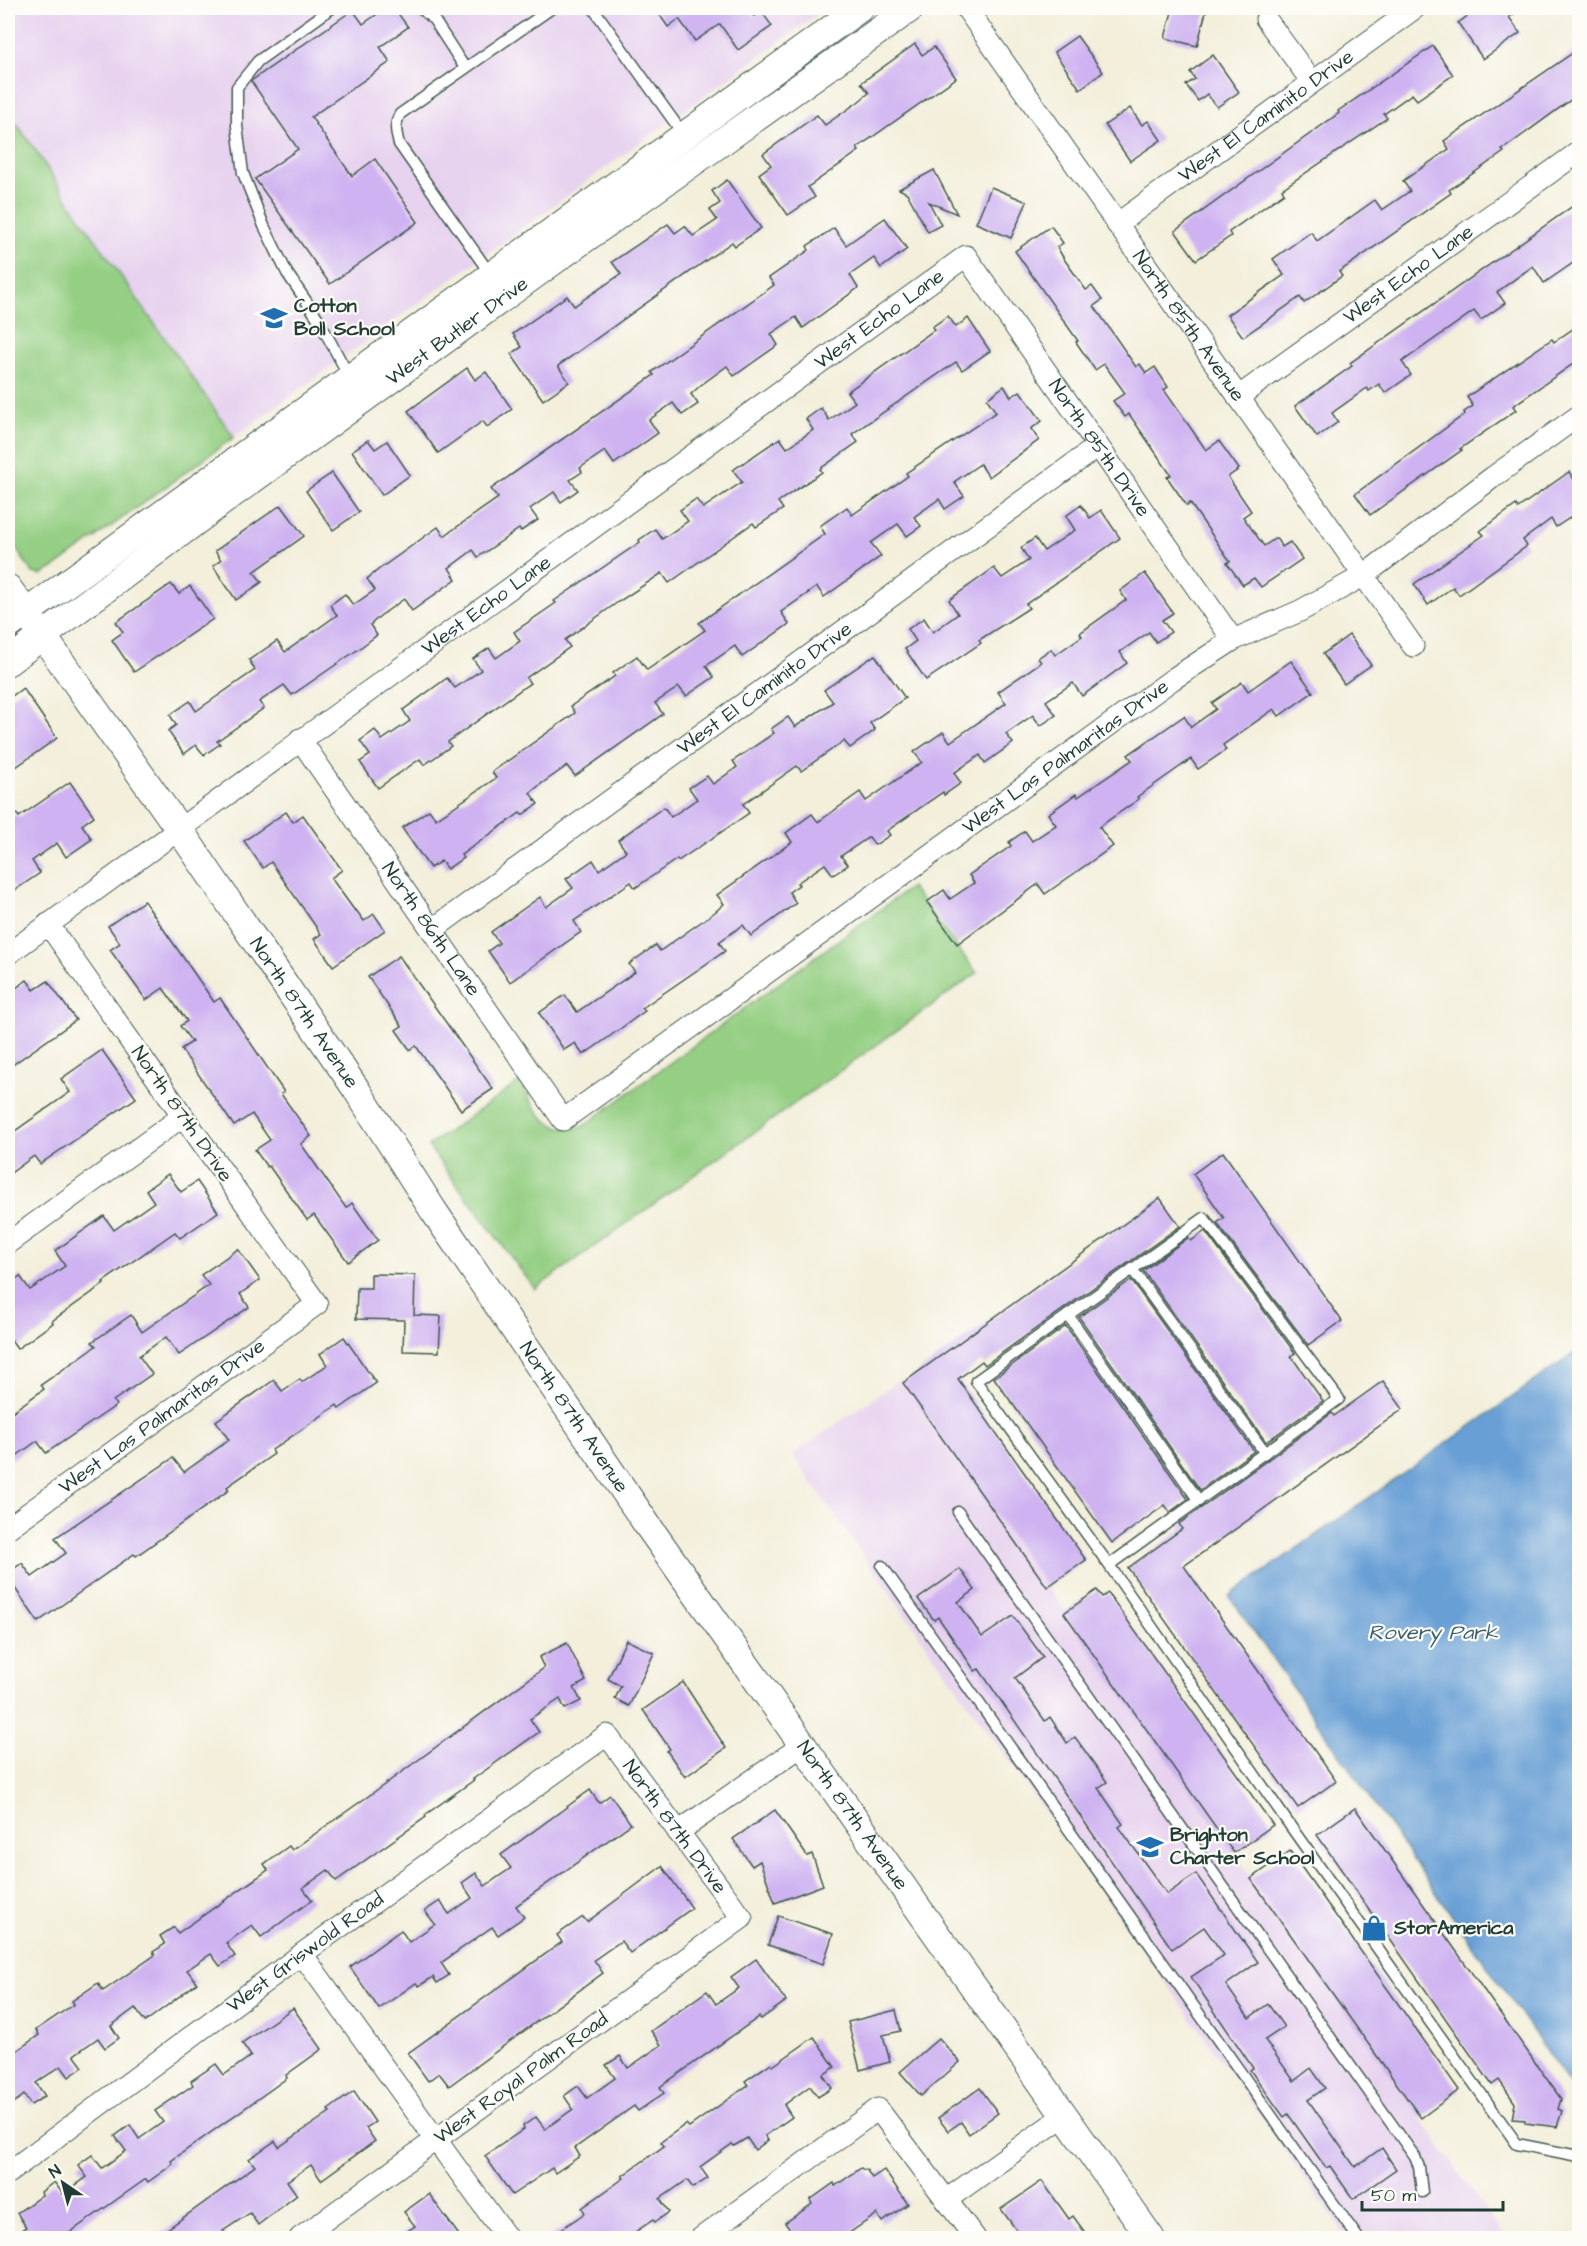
<svg xmlns="http://www.w3.org/2000/svg" width="1587" height="2246" viewBox="0 0 1587 2246" font-family="'Architects Daughter',sans-serif">
  <style>
    .built { fill: #e7d2ef }
    .green { fill: #95cf84; stroke: #5a865c; stroke-width: 1.5 }
    .water { fill: #679fd5; stroke: #436e84; stroke-width: 1.5 }
    .building { fill: #ceb2f1 }
    .lines { fill: none; stroke-linecap: round; stroke-linejoin: round }
    .service-casing { stroke: #3f584d; stroke-width: 13 }
    .minor-casing { stroke: #3f584d; stroke-width: 23 }
    .tertiary-casing { stroke: #3f584d; stroke-width: 29 }
    .service { stroke: #fff; stroke-width: 10 }
    .minor { stroke: #fff; stroke-width: 21 }
    .tertiary { stroke: #fff; stroke-width: 27 }
    .labels { text-anchor: middle; dominant-baseline: central; stroke-width: 4.5; stroke-linejoin: round; paint-order: stroke }
    .street-label { font-size: 20px; fill: #1f3d34; stroke: #fdfcf7 }
    .poi-label { font-size: 20px; font-weight: bold; fill: #1f3d34; stroke: #fdfcf7; text-anchor: start }
    .water-label { font-size: 21px; font-style: italic; fill: #385f6c; stroke: #fdfcf7 }
  </style>
  <rect width="100%" height="100%" fill="#fdfcf7"/>
  <filter id="ink" filterUnits="userSpaceOnUse"><feTurbulence type="fractalNoise" baseFrequency=".0167" numOctaves="2"/><feDisplacementMap in="SourceGraphic" scale="12" xChannelSelector="R" yChannelSelector="G"/><feConvolveMatrix kernelMatrix="1 2 1 2 8 2 1 2 1" color-interpolation-filters="sRGB"/></filter>
  <filter id="wash" filterUnits="userSpaceOnUse"><feTurbulence type="fractalNoise" baseFrequency=".008" numOctaves="4" result="noise"/><feDisplacementMap in="SourceGraphic" scale="24" xChannelSelector="R" yChannelSelector="G"/><feGaussianBlur stdDeviation="1.35" result="paint"/><feColorMatrix in="noise" values="0 0 0 0 0 0 0 0 0 0 0 0 0 0 0 0 0 1.4 0 .05"/><feComposite in="paint" operator="in"/></filter>
  <g filter="url(#wash)">
    <rect width="100%" height="100%" fill="#f3efdb"/>
    <!-- built -->
    <g class="built">
      <polygon points="8,8 826,8 234,437 67,199 42,160 8,111"/>
      <polygon points="901,1379 1505,2238 1347,2238 792,1455"/>
    </g>
    <!-- green -->
    <g class="green">
      <polygon points="8,111 42,160 67,199 234,437 52,569 41,575 33,573 8,537"/>
      <path d="M 911,887 L 977,973 L 535,1289 L 428,1146 L 519,1082 C 537,1108 544,1135 582,1127 Z"/>
    </g>
    <!-- water -->
    <polygon class="water" points="1579,1350 1579,2098 1229,1596"/>
    <g id="blocks">
      <!-- building -->
      <g class="building">
        <polygon points="386,8 394,8 408,27 380,47 390,62 311,117 352,176 375,159 418,222 330,284 255,179 298,149 251,81 353,10 363,24"/>
        <polygon points="655,8 747,8 754,16 761,11 772,26 738,50 720,24 695,41 679,19 668,27"/>
        <polygon points="1173,8 1207,8 1197,46 1165,38"/>
        <polygon points="1479,8 1523,8 1509,17 1520,33 1483,59 1458,23"/>
        <polygon points="1077,36 1103,72 1080,89 1054,52"/>
        <polygon points="915,44 922,55 934,47 956,78 857,148 859,151 808,187 815,197 788,215 759,174 771,165 763,154 817,115 825,125 858,102 869,93 861,83"/>
        <polygon points="1433,46 1453,75 1417,100 1412,94 1384,114 1387,118 1282,189 1284,193 1229,232 1231,236 1196,260 1175,231 1339,113 1338,111"/>
        <polygon points="1580,48 1580,93 1502,150 1504,152 1449,190 1451,193 1339,272 1342,276 1304,303 1300,297 1243,337 1227,315 1284,275 1273,259 1311,232 1317,241 1375,200 1382,210 1410,191 1403,181 1449,149 1444,141"/>
        <polygon points="1213,55 1239,92 1217,107 1207,94 1198,101 1186,85 1195,79 1190,72"/>
        <polygon points="1130,108 1142,125 1148,121 1161,140 1130,161 1105,125"/>
        <polygon points="934,170 957,214 929,202 941,225 928,232 907,193 899,189"/>
        <polygon points="727,180 761,228 735,246 732,242 558,366 569,382 543,400 511,354 522,347 513,334 567,296 574,306 621,274 612,262 668,224 675,233 685,226 693,236 717,220 710,210 720,203 712,191"/>
        <polygon points="991,187 1027,202 1011,238 976,223"/>
        <polygon points="1580,201 1580,258 1544,283 1533,266 1497,292 1505,303 1481,320 1474,311 1402,362 1411,375 1385,393 1379,384 1369,391 1367,388 1332,413 1338,422 1317,437 1295,406 1352,366 1350,363"/>
        <polygon points="885,218 907,249 881,268 874,258 850,275 858,288 803,328 796,317 771,334 778,345 734,376 727,366 701,385 691,394 698,404 682,415 673,403 649,420 658,433 614,464 605,451 580,468 582,472 570,480 578,490 561,502 554,492 530,509 538,520 521,531 519,529 478,557 473,550 449,568 456,579 412,611 404,599 380,616 370,625 377,635 360,648 292,695 284,685 259,702 264,708 217,741 220,744 204,755 196,745 184,754 168,731 176,725 170,715 190,701 196,711 255,670 249,660 277,641 285,652 337,615 330,605 345,594 353,605 375,590 367,579 378,570 438,527 444,536 498,498 491,489 654,375 652,372 774,285 769,278 809,250 807,246 834,228 846,245"/>
        <polygon points="1051,226 1063,243 1057,247 1064,259 1086,290 1092,286 1102,300 1094,306 1136,367 1140,364 1146,373 1155,367 1168,387 1164,390 1206,450 1219,441 1239,469 1228,477 1251,511 1243,517 1264,546 1276,538 1282,547 1290,542 1302,559 1261,587 1254,578 1243,585 1227,563 1230,561 1190,503 1187,506 1167,477 1171,475 1129,414 1125,417 1113,401 1125,393 1104,364 1095,370 1076,342 1078,341 1015,251"/>
        <polygon points="948,316 956,327 968,318 990,351 962,370 956,362 852,434 858,442 820,469 822,472 778,502 783,509 756,527 753,523 669,583 662,573 618,602 565,640 570,647 526,678 530,683 448,742 451,746 424,765 420,759 378,788 360,762 370,755 360,741 375,730 382,740 410,721 403,710 447,678 455,688 481,670 473,659 489,648 496,658 520,641 514,632 556,603 554,601 640,542 639,540 655,529 662,539 688,521 680,510 696,499 703,508 742,482 733,470 780,438 787,448 813,430 806,419 821,408 829,420 855,402 847,392 934,330 932,327"/>
        <polygon points="1580,324 1580,359 1513,406 1516,410 1460,449 1462,450 1370,515 1355,494 1465,414 1464,412 1473,406 1467,397 1552,339 1554,342"/>
        <polygon points="467,368 475,380 486,372 512,409 487,427 483,421 438,453 408,411"/>
        <polygon points="1004,386 1011,397 1020,391 1042,421 1031,429 1039,440 989,477 980,464 954,482 964,496 945,509 939,499 914,517 921,526 907,536 898,524 871,543 881,556 824,597 817,587 781,612 789,624 742,657 735,646 706,666 714,677 686,696 679,687 655,703 663,714 575,776 567,766 541,784 530,793 538,804 522,815 520,813 461,855 463,858 447,869 441,861 430,868 402,828 429,810 436,819 496,778 492,772 575,713 571,706 615,676 613,673 637,656 647,670 705,630 699,623 825,534 820,526 847,507 852,515 908,476 906,473 996,412 987,399"/>
        <polygon points="368,440 375,449 387,441 410,475 382,495 352,451"/>
        <polygon points="1569,472 1580,487 1580,511 1556,527 1551,519 1523,540 1527,546 1459,595 1453,587 1428,605 1414,584 1484,535 1480,531 1516,505 1518,508"/>
        <polygon points="332,473 359,512 333,530 306,491"/>
        <polygon points="281,505 304,536 254,572 262,582 236,600 213,566 221,560 215,551"/>
        <polygon points="1081,505 1090,518 1101,510 1120,538 1026,604 1029,608 979,640 981,643 926,680 905,649 916,641 908,629 924,618 933,632 958,614 949,600 994,568 1002,578 1029,560 1021,548 1035,538 1044,551 1075,530 1066,516"/>
        <polygon points="1145,573 1173,613 1162,620 1171,632 1156,642 1149,632 1120,652 1127,663 1082,696 1073,683 1046,701 1056,715 1040,726 1033,715 1006,734 1013,743 985,763 980,755 954,773 961,783 944,795 943,792 887,831 890,835 875,845 869,837 841,856 848,865 833,875 825,864 797,883 799,885 789,892 796,903 751,936 743,925 719,942 725,951 642,1008 645,1011 599,1044 583,1055 575,1043 564,1050 539,1013 565,995 577,1012 635,972 629,964 656,945 660,951 715,912 724,904 717,895 792,842 786,833 812,814 818,822 860,792 866,801 922,762 914,752 943,732 950,742 1006,703 998,692 1041,662 1038,658 1051,649 1055,655 1082,636 1080,633 1126,600 1120,591"/>
        <polygon points="171,584 179,594 190,586 213,619 134,672 112,640 123,632 116,622"/>
        <polygon points="1349,635 1371,665 1344,684 1323,654"/>
        <polygon points="875,655 905,698 870,723 875,730 850,748 844,741 801,771 797,766 743,804 749,813 720,833 678,861 677,859 635,888 631,882 574,921 581,932 510,982 488,951 499,943 491,932 540,897 546,907 573,888 566,879 593,860 599,870 626,851 618,840 664,807 671,817 697,799 689,788 707,776 713,784 737,767 733,761 774,733 771,729 788,717 795,727 833,702 824,690"/>
        <polygon points="1291,661 1313,692 1279,716 1274,709 1223,745 1226,750 1198,769 1191,759 1137,797 1139,799 1099,827 1113,846 1045,894 1038,884 957,944 927,902 944,890 950,899 974,883 969,875 1011,846 1009,842 1025,831 1032,841 1056,825 1048,814 1076,794 1078,797 1132,760 1128,755 1184,716 1191,727 1216,709 1212,703 1242,682 1248,691"/>
        <polygon points="23,688 57,738 16,767 8,755 8,699"/>
        <polygon points="70,782 94,816 82,825 92,839 66,857 57,843 32,861 40,873 15,890 8,879 8,820 17,814 19,817"/>
        <polygon points="286,812 293,822 303,815 342,870 331,878 355,911 356,910 364,921 374,914 385,930 333,966 314,939 321,934 271,862 263,868 244,841"/>
        <polygon points="144,901 214,1002 220,998 284,1092 281,1094 311,1136 301,1144 346,1208 352,1203 378,1240 348,1262 314,1215 307,1220 269,1166 267,1167 255,1150 270,1140 252,1114 234,1126 181,1049 192,1042 180,1026 187,1021 163,988 146,1000 110,950 120,943 108,926"/>
        <polygon points="399,956 493,1089 461,1110 416,1046 410,1050 396,1030 402,1026 368,977"/>
        <polygon points="27,980 34,990 48,981 76,1020 8,1068 8,994"/>
        <polygon points="102,1050 136,1098 40,1164 34,1156 8,1175 8,1136 70,1092 61,1079"/>
        <polygon points="1223,1152 1342,1321 1308,1345 1217,1223 1224,1218 1193,1174"/>
        <polygon points="168,1174 181,1192 197,1181 218,1212 180,1238 175,1232 103,1282 104,1284 52,1321 53,1323 17,1349 8,1336 8,1285 20,1276 30,1290 65,1266 55,1251 104,1216 114,1230 154,1202 146,1190"/>
        <polygon points="1160,1198 1180,1226 985,1365 982,1361 958,1379 1086,1560 1047,1587 903,1383"/>
        <polygon points="1205,1231 1295,1353 1291,1356 1323,1401 1266,1442 1143,1271 1188,1238 1191,1241"/>
        <polygon points="238,1249 260,1280 240,1294 249,1307 179,1355 166,1337 139,1356 152,1374 113,1401 117,1405 46,1453 37,1441 8,1462 8,1415 44,1389 41,1385 96,1346 92,1342 131,1315 142,1332 209,1285 201,1275"/>
        <polygon points="371,1274 415,1275 414,1315 441,1316 439,1352 403,1351 404,1320 356,1319 357,1288 371,1288"/>
        <polygon points="1131,1280 1254,1451 1200,1490 1079,1317"/>
        <polygon points="1066,1326 1188,1499 1170,1512 1165,1505 1112,1543 994,1378"/>
        <polygon points="344,1337 376,1383 339,1409 337,1405 272,1450 274,1454 227,1487 229,1490 136,1556 134,1554 38,1622 8,1578 8,1573 22,1563 32,1577 66,1553 55,1538 173,1458 184,1472 229,1440 216,1421 274,1380 282,1391 300,1379 302,1382 327,1365 320,1354"/>
        <polygon points="1383,1381 1403,1409 1184,1566 1336,1781 1298,1808 1128,1568 1182,1529 1179,1524 1332,1413 1334,1416"/>
        <polygon points="960,1569 975,1590 958,1602 982,1637 1013,1616 1043,1657 1015,1678 1045,1721 1050,1717 1067,1743 1075,1737 1107,1782 1098,1788 1123,1824 1119,1827 1167,1894 1196,1874 1258,1962 1226,1985 1249,2018 1268,2004 1284,2027 1265,2040 1294,2081 1311,2068 1325,2088 1308,2100 1355,2167 1382,2148 1396,2169 1353,2199 1330,2166 1326,2168 1288,2114 1284,2117 1250,2070 1253,2068 1191,1977 1224,1955 1204,1927 1172,1949 979,1669 975,1671 938,1617 934,1620 918,1599"/>
        <polygon points="1097,1590 1102,1597 1108,1593 1273,1825 1234,1853 1064,1613"/>
        <polygon points="626,1640 654,1653 629,1706 615,1699 621,1686 608,1679"/>
        <polygon points="567,1643 586,1681 574,1688 581,1701 565,1709 560,1699 530,1719 539,1732 473,1779 474,1780 425,1815 426,1817 336,1881 328,1870 303,1888 312,1900 261,1937 252,1925 226,1943 235,1956 220,1966 211,1954 187,1970 197,1983 145,2022 135,2008 111,2026 119,2038 105,2048 98,2038 74,2055 83,2067 69,2077 61,2066 36,2083 45,2096 31,2105 24,2095 8,2107 8,2057 39,2035 36,2030 74,2004 72,2001 98,1983 103,1991 155,1955 153,1952 165,1944 160,1936 174,1927 178,1933 268,1870 264,1864 289,1846 292,1850 384,1785 544,1668 539,1657"/>
        <polygon points="683,1682 726,1748 685,1777 667,1751 670,1749 643,1710"/>
        <polygon points="590,1790 599,1803 610,1795 631,1824 516,1906 524,1917 498,1935 492,1927 441,1963 449,1975 437,1983 433,1977 419,1986 416,1983 379,2009 350,1967 401,1930 409,1942 435,1924 425,1911 440,1901 449,1914 472,1898 462,1883 476,1873 485,1886 511,1868 501,1855"/>
        <polygon points="1355,1808 1561,2099 1558,2109 1562,2111 1557,2127 1525,2123 1525,2120 1512,2119 1515,2103 1499,2080 1492,2085 1317,1835"/>
        <polygon points="775,1810 807,1856 812,1854 823,1885 775,1903 760,1861 752,1866 733,1839"/>
        <polygon points="1290,1851 1459,2090 1421,2118 1251,1879"/>
        <polygon points="662,1866 692,1908 630,1953 621,1941 594,1960 603,1973 449,2086 439,2073 428,2081 408,2053 562,1942 557,1935 583,1917 587,1922"/>
        <polygon points="778,1916 833,1934 823,1964 768,1945"/>
        <polygon points="756,1959 786,2001 761,2019 759,2017 660,2087 664,2093 638,2111 634,2106 575,2148 580,2156 555,2173 552,2168 512,2195 485,2156 524,2129 523,2126 536,2117 545,2129 573,2109 564,2096 578,2086 587,2098 615,2078 606,2065 620,2056 628,2068 661,2045 651,2031 707,1991 716,2004 739,1988 731,1977"/>
        <polygon points="293,2008 322,2049 286,2075 287,2078 171,2161 173,2164 148,2182 146,2179 62,2238 9,2238 26,2227 17,2213 42,2195 41,2192 54,2182 63,2194 87,2177 78,2165 92,2155 102,2168 126,2151 115,2136 130,2125 139,2139 163,2122 155,2111 193,2085 191,2081 216,2064 224,2075 251,2056 242,2043"/>
        <polygon points="896,2010 901,2031 883,2035 890,2062 860,2070 848,2022"/>
        <polygon points="814,2037 835,2067 823,2075 832,2088 818,2097 810,2086 784,2105 792,2117 765,2136 768,2140 755,2150 747,2138 734,2146 732,2144 700,2167 708,2178 693,2188 687,2180 660,2199 669,2212 655,2222 653,2220 626,2238 548,2238 585,2213 582,2208 624,2178 622,2176 664,2146 661,2142 686,2124 689,2127 748,2085 745,2081 771,2063 773,2066"/>
        <polygon points="939,2038 960,2062 921,2096 900,2072"/>
        <polygon points="980,2088 998,2113 969,2134 961,2122 948,2131 938,2118"/>
        <polygon points="354,2091 375,2122 366,2128 375,2141 321,2180 311,2165 287,2181 297,2195 258,2225 250,2213 223,2231 228,2238 155,2238 255,2166 249,2159 275,2141 279,2147 330,2112 328,2110"/>
        <polygon points="861,2168 864,2170 866,2169 872,2178 884,2170 908,2204 882,2222 877,2214 842,2238 796,2238 785,2223 812,2204 810,2200 834,2183 835,2186"/>
        <polygon points="1042,2181 1069,2219 1073,2216 1089,2238 1022,2238 1001,2209"/>
        <polygon points="429,2194 461,2238 397,2238 415,2226 404,2212"/>
      </g>
    </g>
  </g>
  <g filter="url(#ink)">
    <use href="#blocks" fill-opacity="0" stroke="#3f584d" stroke-width="1.5"/>
    <g class="lines">
      <!-- service casing -->
      <g class="service-casing">
        <g id="service">
          <polyline points="332,8 258,61 237,87 237,126 243,173 264,226 287,273 317,317 350,378"/>
          <polyline points="421,8 434,20 465,68"/>
          <polyline points="593,8 683,134"/>
          <path d="M 491,275 L 399,144 C 396,133 394,124 400,114 L 552,8"/>
          <polyline points="1132,1269 1265,1453"/>
          <polyline points="1068,1315 1199,1501"/>
          <polyline points="958,1512 1415,2157 1419,2167 1422,2192"/>
          <polyline points="1109,1565 1339,1399 1204,1218 976,1381 1109,1565 1291,1827 1517,2144 1578,2156 1580,2158"/>
          <polyline points="882,1566 1358,2238"/>
        </g>
      </g>
      <!-- minor casing -->
      <g class="minor-casing">
        <g id="minor">
          <path id="s1" d="M 966,8 L 1413,646"/>
          <polyline points="1266,19 1312,82"/>
          <path id="s2" d="M 1117,224 L 1415,8"/>
          <path id="s3" d="M 1238,397 L 1580,151"/>
          <path id="s4" d="M 300,739 L 563,1120 L 1173,679 L 1233,640 L 1300,611 L 1363,576 L 1493,477 L 1580,415"/>
          <path id="s5" d="M 432,930 L 1098,446"/>
          <path id="s6" d="M 8,954 L 966,256 L 1233,640"/>
          <polyline points="8,1243 183,1116"/>
          <path id="s7" d="M 8,1528 L 317,1304 L 183,1116 L 48,924"/>
          <polyline points="678,1832 803,1745"/>
          <polyline points="302,1954 507,2238"/>
          <path id="s8" d="M 8,2173 L 302,1954 L 607,1735 L 742,1918 L 300,2238"/>
          <polyline points="946,2200 1065,2115"/>
          <polyline points="701,2238 878,2109 975,2238"/>
        </g>
      </g>
      <!-- tertiary casing -->
      <g class="tertiary-casing">
        <g id="tertiary">
          <path id="s9" d="M 8,588 L 43,636 L 179,829 L 356,1089 L 433,1210 L 648,1526 L 1151,2238"/>
          <polyline points="8,626 860,8"/>
          <path id="s10" d="M 8,662 L 234,493 L 555,260 L 911,8"/>
        </g>
      </g>
      <!-- service -->
      <use href="#service" class="service"/>
      <!-- minor -->
      <use href="#minor" class="minor"/>
      <!-- tertiary -->
      <use href="#tertiary" class="tertiary"/>
    </g>
  </g>
  <!-- icons -->
  <defs>
    <g id="school-bare" transform="scale(2.07)"><path d="M0-5L7-2L0 1L-7-2ZM-4 1L0 2.5L4 1V4Q0 6-4 4Z" fill="#1f6fb2" stroke="#fdfcf7" stroke-width="2.5" paint-order="stroke"/></g>
    <g id="shop-bare" transform="scale(2.07)"><path d="M-5-2.5h2.3a2.7 3.5 0 0 1 5.4 0H5L5.5 6h-11ZM-1.5-2.5h3a1.5 2.3 0 0 0-3 0Z" fill="#1f6fb2" stroke="#fdfcf7" stroke-width="2.5" paint-order="stroke"/></g>
  </defs>
  <g fill-rule="evenodd">
    <use href="#school-bare" x="274" y="318"/>
    <use href="#school-bare" x="1150" y="1847"/>
    <use href="#shop-bare" x="1374" y="1928"/>
  </g>
  <g class="labels">
    <!-- street labels -->
    <g class="street-label">
      <text stroke="none"><textPath href="#s2" startOffset="184">West El Caminito Drive</textPath></text>
      <text stroke="none"><textPath href="#s3" startOffset="210">West Echo Lane</textPath></text>
      <text stroke="none"><textPath href="#s6" startOffset="1078">West Echo Lane</textPath></text>
      <text stroke="none"><textPath href="#s1" startOffset="388">North 85th Avenue</textPath></text>
      <text stroke="none"><textPath href="#s10" startOffset="558">West Butler Drive</textPath></text>
      <text stroke="none"><textPath href="#s6" startOffset="1419">North 85th Drive</textPath></text>
      <text stroke="none"><textPath href="#s6" startOffset="592">West Echo Lane</textPath></text>
      <text stroke="none"><textPath href="#s5" startOffset="411">West El Caminito Drive</textPath></text>
      <text stroke="none"><textPath href="#s4" startOffset="1083">West Las Palmaritas Drive</textPath></text>
      <text stroke="none"><textPath href="#s4" startOffset="231">North 86th Lane</textPath></text>
      <text stroke="none"><textPath href="#s9" startOffset="518">North 87th Avenue</textPath></text>
      <text transform="translate(182 1114) rotate(55)">North 87th Drive</text>
      <text stroke="none"><textPath href="#s7" startOffset="190">West Las Palmaritas Drive</textPath></text>
      <text stroke="none"><textPath href="#s9" startOffset="1004">North 87th Avenue</textPath></text>
      <text stroke="none"><textPath href="#s9" startOffset="1490">North 87th Avenue</textPath></text>
      <text stroke="none"><textPath href="#s8" startOffset="856">North 87th Drive</textPath></text>
      <text stroke="none"><textPath href="#s8" startOffset="370">West Griswold Road</textPath></text>
      <text transform="translate(521 2078) rotate(-36)">West Royal Palm Road</text>
    </g>
    <!-- poi labels -->
    <g class="poi-label">
      <text x="294" y="306">Cotton<tspan x="294" dy="23">Boll School</tspan></text>
      <text x="1170" y="1835">Brighton<tspan x="1170" dy="23">Charter School</tspan></text>
      <text x="1394" y="1928">StorAmerica</text>
    </g>
    <!-- water labels -->
    <g class="water-label">
      <text x="1433" y="1632">Rovery Park</text>
    </g>
  </g>
  <!-- margin -->
  <rect width="1587" height="2246" fill="none" stroke="#fdfcf7" stroke-width="30"/>
  <!-- north arrow -->
  <g transform="translate(63 2183) rotate(325)" stroke="#fdfcf7" stroke-width="4.5" paint-order="stroke">
  <path d="M0-4.5L10 22L0 15L-10 22Z" fill="#1f3d34"/>
  <text y="-9" font-size="16" font-weight="bold" text-anchor="middle" fill="#1f3d34">N</text>
  </g>
  <!-- scale -->
  <path d="M1362 2201v9h141v-9" fill="none" stroke="#1f3d34" stroke-width="3"/>
  <text x="1371" y="2201" font-size="18" fill="#1f3d34" stroke="#fdfcf7" stroke-width="4.5" paint-order="stroke">50 m</text>
</svg>
